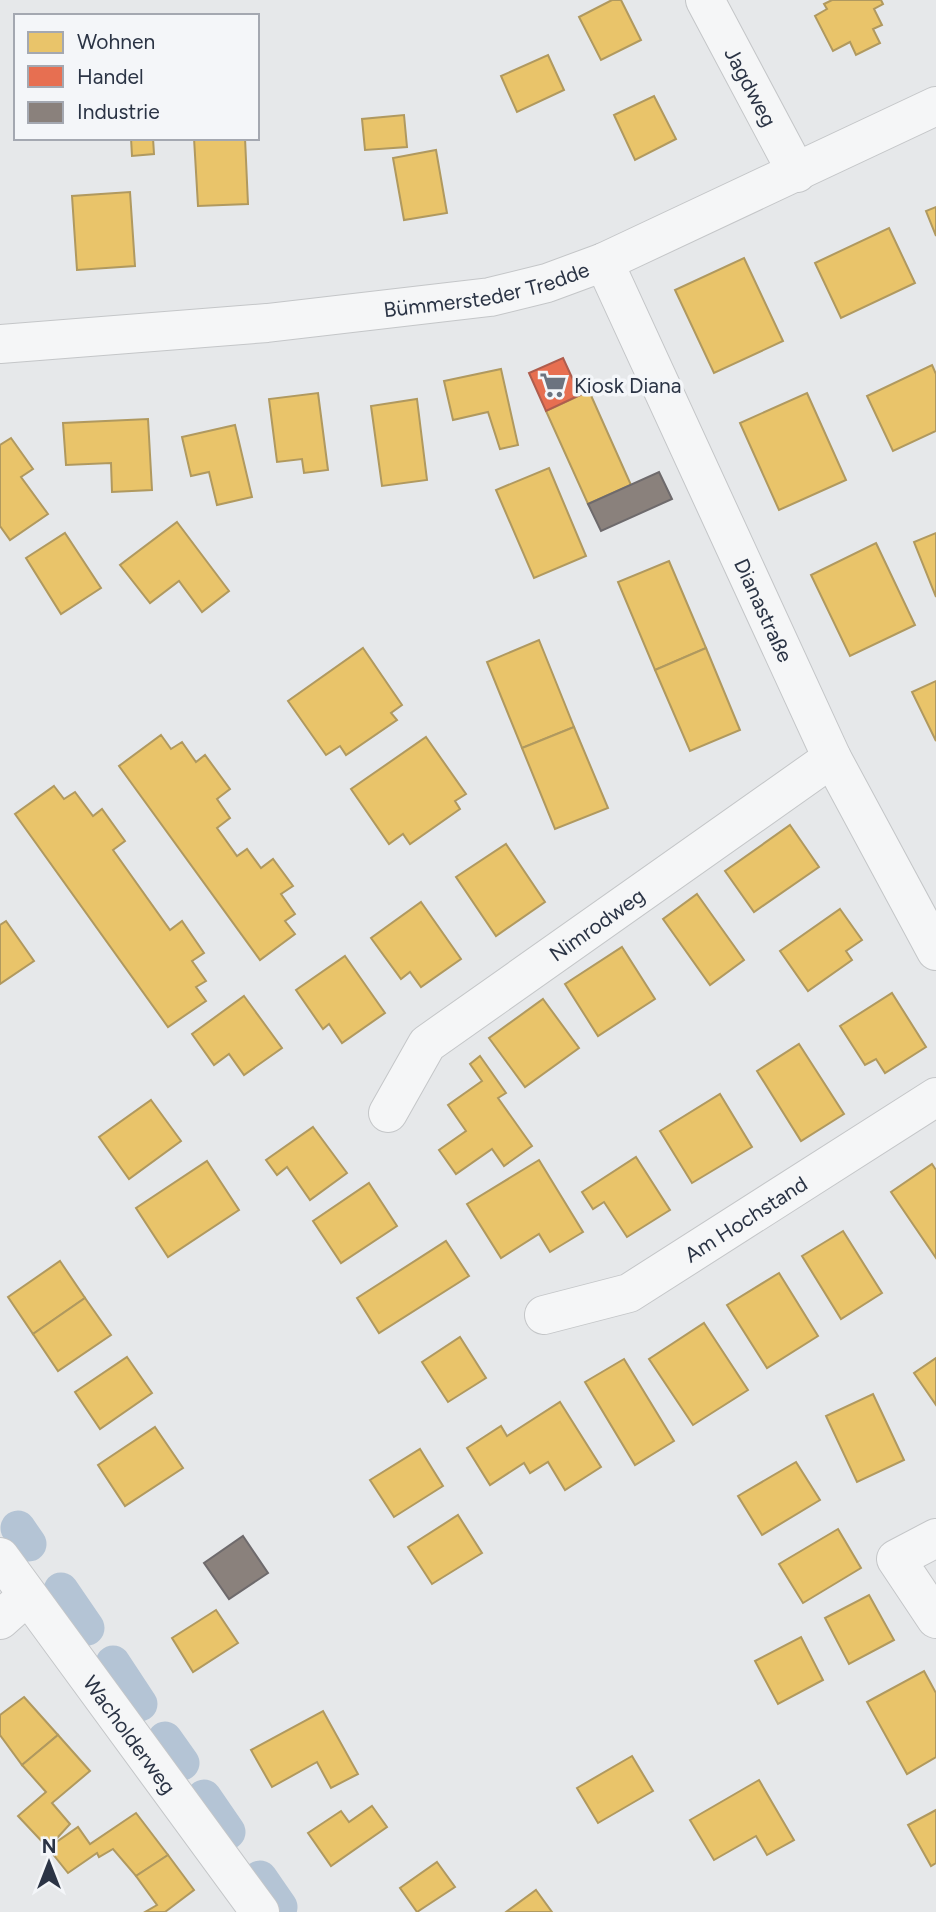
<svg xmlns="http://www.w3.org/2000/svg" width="936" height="1912" viewBox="0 0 936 1912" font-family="Figtree,sans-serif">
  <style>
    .homes { fill: #e9c46a; stroke: #b0995f; stroke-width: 2 }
    .shops { fill: #e76f51; stroke: #af5d4d; stroke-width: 2 }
    .industry { fill: #8a817c; stroke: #6e6a6c; stroke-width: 2 }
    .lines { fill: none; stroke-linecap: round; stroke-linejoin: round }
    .canal { stroke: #b4c4d5; stroke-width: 35 }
    .minor-casing { stroke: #c4c6c8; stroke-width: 40 }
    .minor { stroke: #f5f6f7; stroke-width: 38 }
    .labels { text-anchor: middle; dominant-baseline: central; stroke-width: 7; stroke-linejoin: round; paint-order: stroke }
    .street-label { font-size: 21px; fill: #2b3445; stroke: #f4f6f9 }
    .poi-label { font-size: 21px; fill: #2b3445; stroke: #f4f6f9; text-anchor: start }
  </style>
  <rect width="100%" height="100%" fill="#e6e8ea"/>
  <!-- homes -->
  <g class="homes">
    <polygon points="612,0 621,0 641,40 601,60 579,17"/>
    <polygon points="832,0 881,0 883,4 874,9 882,25 873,29 880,43 856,55 850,42 833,51 815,16 827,9 824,4"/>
    <polygon points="548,55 564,90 517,112 501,76"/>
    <polygon points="654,96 676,139 635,160 614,115"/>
    <polygon points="404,115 407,147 365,150 362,119"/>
    <polygon points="131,138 153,138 154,154 132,156"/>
    <polygon points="194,138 245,138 248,204 198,206"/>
    <polygon points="436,150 447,213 404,220 393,158"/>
    <polygon points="130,192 135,266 77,270 72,196"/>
    <polygon points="936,207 936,236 926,211"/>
    <polygon points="889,228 915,283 841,318 815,263"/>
    <polygon points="744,258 783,341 714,373 675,290"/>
    <polygon points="932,365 936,374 936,431 893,451 867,396"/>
    <polygon points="501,369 518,445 500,449 488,412 453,420 444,381"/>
    <polygon points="589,391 631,485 588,504 546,411"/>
    <polygon points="318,393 328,470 304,473 302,459 277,462 269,399"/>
    <polygon points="807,393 846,480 779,510 740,423"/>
    <polygon points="417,399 427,480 382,486 371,406"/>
    <polygon points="148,419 152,490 112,492 111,463 66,465 63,423"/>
    <polygon points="235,425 252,497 217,505 209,472 191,476 182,437"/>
    <polygon points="11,438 33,469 21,477 48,514 10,540 0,526 0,445"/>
    <polygon points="549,468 586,556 534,578 496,490"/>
    <polygon points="177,522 229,591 202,612 179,581 150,603 120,565"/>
    <polygon points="65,533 101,588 61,614 26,558"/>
    <polygon points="936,533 936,597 914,542"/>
    <polygon points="876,543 915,625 850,656 811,575"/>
    <polygon points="669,561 706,648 655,670 618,582"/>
    <polygon points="539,640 574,727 522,748 487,662"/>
    <polygon points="363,648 402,705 391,713 397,720 346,755 340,746 326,755 288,701"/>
    <polygon points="706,648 740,730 690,751 655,670"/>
    <polygon points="936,681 936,741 912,692"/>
    <polygon points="574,727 608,808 555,829 522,748"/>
    <polygon points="161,735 171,749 182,742 196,762 205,755 230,789 217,799 230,818 217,828 237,856 247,849 261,868 273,859 293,886 281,894 295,914 285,921 295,934 260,960 119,766"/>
    <polygon points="426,737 466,794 455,801 460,809 410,844 403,834 389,844 351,789"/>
    <polygon points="54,786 64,799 75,792 93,816 102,809 125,841 113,850 170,930 182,921 204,953 192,961 206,981 196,987 206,1001 168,1027 15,814"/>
    <polygon points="790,825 819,867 754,912 725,871"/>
    <polygon points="506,844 545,902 496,936 456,877"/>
    <polygon points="697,894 744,960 710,985 663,919"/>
    <polygon points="421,902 461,959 421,987 410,972 401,979 371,938"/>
    <polygon points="840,909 862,940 846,951 852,960 808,991 780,951"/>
    <polygon points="6,921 34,961 0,984 0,925"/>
    <polygon points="622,947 655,999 598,1036 565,984"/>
    <polygon points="345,956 385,1013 342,1043 329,1024 323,1029 296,990"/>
    <polygon points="892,993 926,1047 885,1073 876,1059 865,1065 840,1026"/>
    <polygon points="244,996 282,1048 244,1075 229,1054 214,1065 192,1034"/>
    <polygon points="543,999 579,1048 525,1087 489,1038"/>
    <polygon points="799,1044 844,1114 801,1141 757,1071"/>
    <polygon points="480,1056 506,1093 498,1098 532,1146 504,1166 492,1149 456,1174 439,1150 466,1131 448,1105 482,1081 470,1064"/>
    <polygon points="720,1094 752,1147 692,1183 660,1131"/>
    <polygon points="151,1100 181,1141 129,1179 99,1137"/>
    <polygon points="313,1127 347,1173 310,1200 287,1167 277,1175 266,1160"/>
    <polygon points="636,1157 670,1210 627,1237 604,1202 593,1209 582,1192"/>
    <polygon points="539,1160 583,1232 550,1252 539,1234 501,1258 467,1204"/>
    <polygon points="207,1161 239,1210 168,1257 136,1208"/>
    <polygon points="932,1164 936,1170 936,1258 891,1192"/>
    <polygon points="369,1183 397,1226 341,1263 313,1221"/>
    <polygon points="843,1231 882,1293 841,1319 802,1256"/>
    <polygon points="446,1241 469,1276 379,1333 357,1298"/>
    <polygon points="60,1261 85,1298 33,1334 8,1297"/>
    <polygon points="779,1273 818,1336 767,1368 727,1305"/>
    <polygon points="85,1298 111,1335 58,1371 33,1334"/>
    <polygon points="704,1323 748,1390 693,1425 649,1359"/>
    <polygon points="460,1337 486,1378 448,1402 422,1362"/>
    <polygon points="127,1357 152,1393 100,1429 75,1392"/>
    <polygon points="936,1358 936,1405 914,1373"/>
    <polygon points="624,1359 674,1441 635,1465 585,1382"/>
    <polygon points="873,1394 904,1460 857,1482 826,1416"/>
    <polygon points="560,1402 601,1467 565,1490 548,1462 530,1473 524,1463 490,1485 467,1448 501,1426 507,1436"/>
    <polygon points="155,1427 183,1468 125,1506 98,1465"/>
    <polygon points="420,1449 443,1486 394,1517 370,1480"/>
    <polygon points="796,1462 820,1500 762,1535 738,1496"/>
    <polygon points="458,1515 482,1553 432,1584 408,1547"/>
    <polygon points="838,1529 861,1568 803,1603 779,1564"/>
    <polygon points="869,1595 894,1640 849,1664 825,1618"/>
    <polygon points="216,1610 238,1643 193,1672 172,1638"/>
    <polygon points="801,1637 823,1680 778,1704 755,1661"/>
    <polygon points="924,1671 936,1693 936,1757 907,1774 867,1702"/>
    <polygon points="24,1697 58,1735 22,1765 0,1735 0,1715"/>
    <polygon points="323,1711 358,1774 331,1788 317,1762 272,1787 251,1750"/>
    <polygon points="58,1735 90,1771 52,1803 70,1824 48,1848 18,1816 46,1792 22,1765"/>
    <polygon points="632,1756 653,1791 598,1823 577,1788"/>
    <polygon points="759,1780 794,1840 767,1855 756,1836 714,1860 690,1820"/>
    <polygon points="372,1806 387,1827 331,1866 308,1833 341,1811 349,1822"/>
    <polygon points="936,1810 936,1863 931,1866 908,1825"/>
    <polygon points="136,1813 168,1855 136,1876 113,1849 99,1857 97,1853 68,1873 48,1848 78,1827 90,1844"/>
    <polygon points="168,1855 194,1890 165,1912 145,1912 157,1905 136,1876"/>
    <polygon points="437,1862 455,1887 417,1912 400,1888"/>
    <polygon points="536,1890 552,1912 506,1912"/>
  </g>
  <!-- shops -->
  <polygon class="shops" points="563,358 580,395 546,411 529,373"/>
  <!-- industry -->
  <g class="industry">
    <polygon points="659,472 672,499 601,531 588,504"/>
    <polygon points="243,1536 268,1573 229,1599 204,1563"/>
  </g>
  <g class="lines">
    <!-- canal -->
    <g class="canal">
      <polyline points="18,1528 29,1544"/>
      <polyline points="61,1590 87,1628"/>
      <polyline points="113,1663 140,1704"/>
      <polyline points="165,1739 182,1763"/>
      <polyline points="204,1797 228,1832"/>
      <polyline points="260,1878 280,1907"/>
    </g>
    <!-- minor casing -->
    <g class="minor-casing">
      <g id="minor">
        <path id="s1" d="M 705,0 L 797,173"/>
        <path id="s2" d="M 604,262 L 832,758 L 936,951"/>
        <path id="s3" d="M 0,344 L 267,323 L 490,297 L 547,283 L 604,262 L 936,106"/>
        <path id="s4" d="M 388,1113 L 427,1044 L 832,758"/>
        <path id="s5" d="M 544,1315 L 629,1293 L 936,1097"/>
        <polyline points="936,1538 896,1559 936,1619"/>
        <path id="s6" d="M 0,1557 L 260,1912"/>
        <polyline points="0,1620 27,1596"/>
      </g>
    </g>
    <!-- minor -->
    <use href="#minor" class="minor"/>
  </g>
  <!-- icons -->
  <defs>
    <g id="supermarket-bare" transform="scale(2.1)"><path d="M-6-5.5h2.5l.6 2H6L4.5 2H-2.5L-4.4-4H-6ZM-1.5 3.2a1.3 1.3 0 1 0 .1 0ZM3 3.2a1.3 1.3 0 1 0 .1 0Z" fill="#6c737f" stroke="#f4f6f9" stroke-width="2.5" paint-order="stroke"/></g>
  </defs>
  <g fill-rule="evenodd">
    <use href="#supermarket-bare" x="553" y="385"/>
  </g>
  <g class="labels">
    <!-- street labels -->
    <g class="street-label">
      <text stroke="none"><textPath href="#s1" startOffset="98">Jagdweg</textPath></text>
      <text stroke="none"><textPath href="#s3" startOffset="490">Bümmersteder Tredde</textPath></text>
      <text stroke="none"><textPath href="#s2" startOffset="383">Dianastraße</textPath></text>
      <text stroke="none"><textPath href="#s4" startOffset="287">Nimrodweg</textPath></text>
      <text stroke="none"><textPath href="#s5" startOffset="226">Am Hochstand</textPath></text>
      <text stroke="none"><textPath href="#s6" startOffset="220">Wacholderweg</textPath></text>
    </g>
    <!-- poi labels -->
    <g class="poi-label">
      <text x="574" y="385">Kiosk Diana</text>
    </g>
  </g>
  <!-- legend -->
  <rect x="14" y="14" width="245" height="126" fill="#f4f6f9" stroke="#a4a8b1" stroke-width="2"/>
  <rect x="28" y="32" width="35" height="21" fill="#e9c46a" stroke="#a4a8b1" stroke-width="2"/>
  <text x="77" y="49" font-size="21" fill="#2b3445">Wohnen</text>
  <rect x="28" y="66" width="35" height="21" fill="#e76f51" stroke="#a4a8b1" stroke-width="2"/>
  <text x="77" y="84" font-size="21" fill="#2b3445">Handel</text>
  <rect x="28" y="102" width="35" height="21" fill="#8a817c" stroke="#a4a8b1" stroke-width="2"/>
  <text x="77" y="119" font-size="21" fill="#2b3445">Industrie</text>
  <!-- north arrow -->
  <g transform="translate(49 1863)" stroke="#f4f6f9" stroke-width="5" paint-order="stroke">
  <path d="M0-5L12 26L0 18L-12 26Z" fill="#2b3445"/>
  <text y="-10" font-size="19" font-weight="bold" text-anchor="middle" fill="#2b3445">N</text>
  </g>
</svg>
